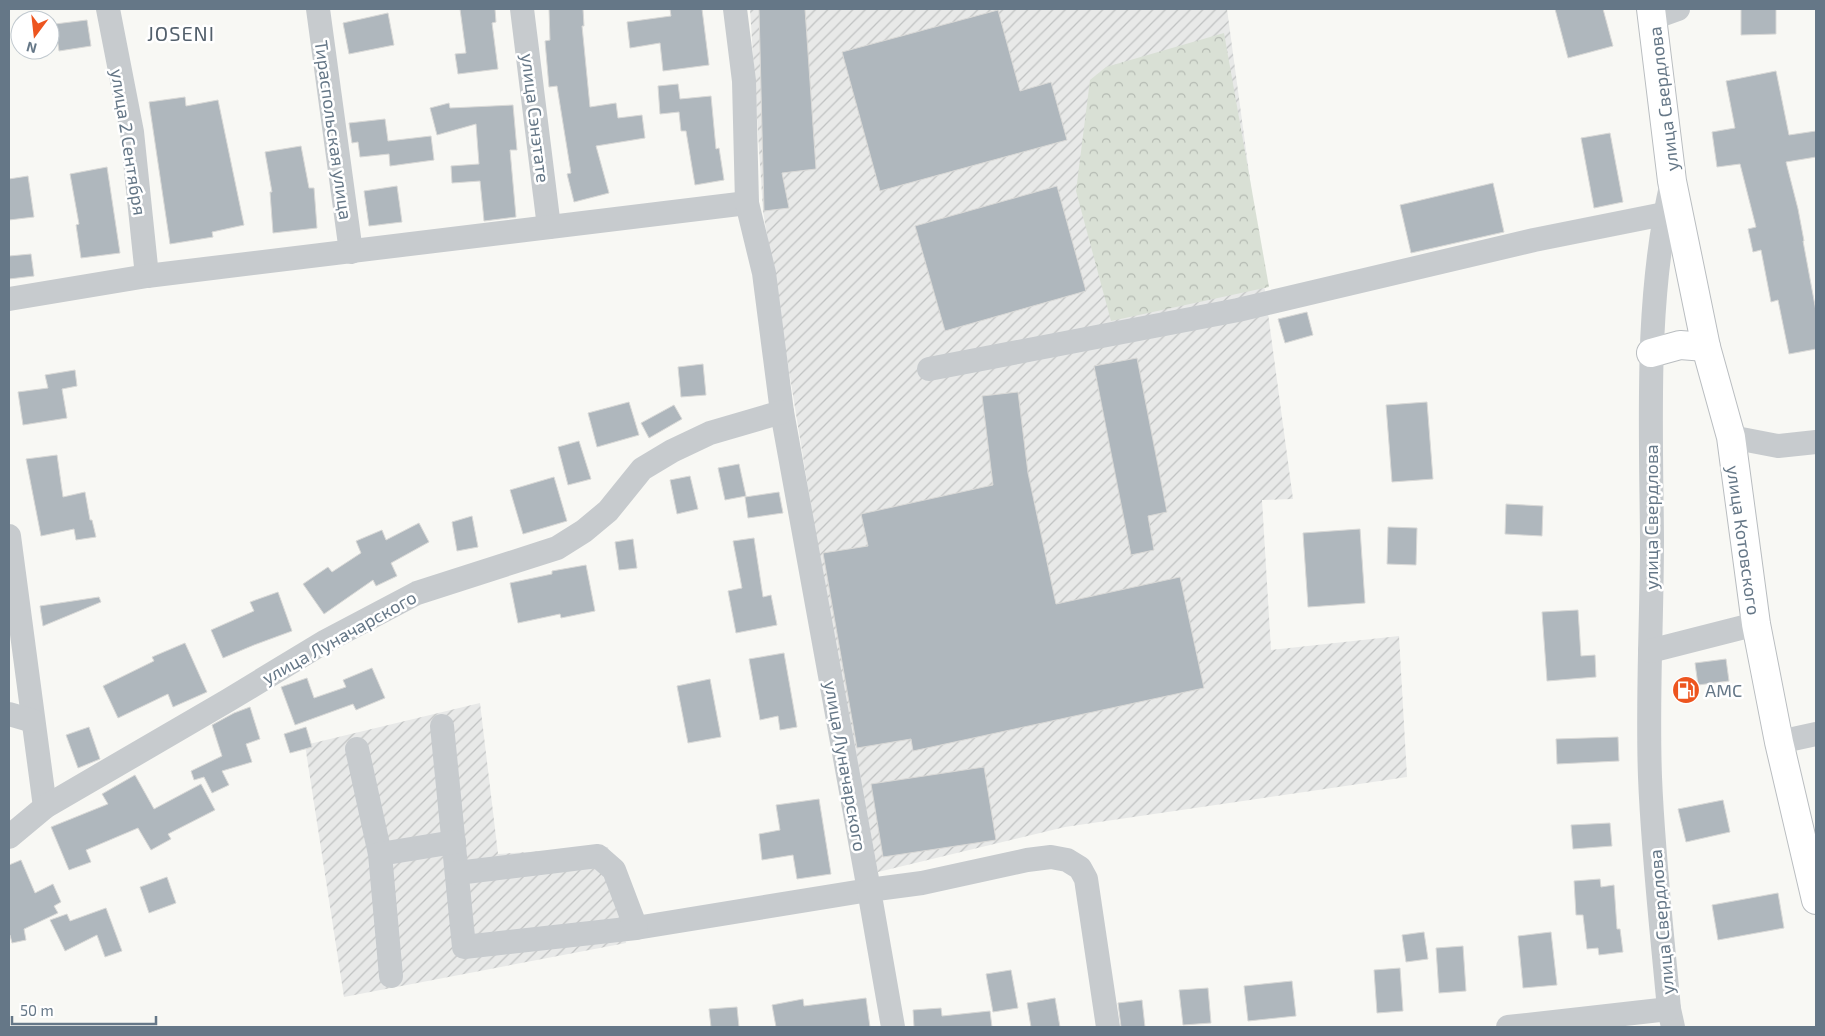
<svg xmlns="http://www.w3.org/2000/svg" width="1825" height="1036" viewBox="0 0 1825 1036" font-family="'Exo 2',sans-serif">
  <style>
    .industrial { fill: url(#industrial-furrows) }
    .park { fill: url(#park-crowns) }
    .building { fill: #afb7bd; stroke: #d9d9d7 }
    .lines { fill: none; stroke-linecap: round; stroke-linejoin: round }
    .highway-casing { stroke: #b9bdc0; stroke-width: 30 }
    .minor { stroke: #c7cbce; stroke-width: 24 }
    .highway { stroke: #fff; stroke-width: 28 }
    .labels { text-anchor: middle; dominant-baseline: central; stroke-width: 5; stroke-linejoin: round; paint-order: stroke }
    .street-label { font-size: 18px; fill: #657787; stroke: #fff }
    .poi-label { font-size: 18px; fill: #657787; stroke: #fff; text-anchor: start }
    .quarter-label { font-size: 20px; letter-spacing: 1px; fill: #53606c; stroke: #fff }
  </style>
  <defs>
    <pattern id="industrial-furrows" width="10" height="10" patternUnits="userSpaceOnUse" patternTransform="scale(1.25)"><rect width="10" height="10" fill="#e8e9e8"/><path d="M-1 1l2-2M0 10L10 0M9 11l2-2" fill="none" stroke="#c0c2c2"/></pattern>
    <pattern id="park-crowns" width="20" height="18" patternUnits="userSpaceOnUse" patternTransform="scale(1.25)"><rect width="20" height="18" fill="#d9e0d5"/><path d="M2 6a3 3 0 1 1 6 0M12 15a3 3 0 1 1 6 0" fill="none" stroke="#b4bab2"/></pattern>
  </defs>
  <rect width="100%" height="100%" fill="#f8f8f4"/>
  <!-- industrial -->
  <g class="industrial">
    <polygon points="750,9 1227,9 1293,499 1262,500 1271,650 1399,636 1407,777 1065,827 878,872 817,543 763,211"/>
    <polygon points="480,703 498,854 608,847 626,943 344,997 305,745"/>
  </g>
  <!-- park -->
  <polygon class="park" points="1224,33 1269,287 1111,321 1076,191 1090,80 1106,67"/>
  <!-- building -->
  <g class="building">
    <polygon points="460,9 495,9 496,22 492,23 498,69 458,74 455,54 466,53"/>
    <polygon points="549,9 583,9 584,26 582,26 590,107 616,103 618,118 642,115 645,138 596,146 609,193 574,202 567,174 571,173 557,86 549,87 545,41 550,40"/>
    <polygon points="670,9 702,9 709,65 663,71 660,43 630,48 627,22 671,16"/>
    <polygon points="759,9 805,9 816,169 782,173 789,208 764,211"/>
    <polygon points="1555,9 1603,9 1613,46 1568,58"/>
    <polygon points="1741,9 1776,9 1776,34 1741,35"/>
    <polygon points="998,10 1020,91 1051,82 1067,140 880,191 842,52"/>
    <polygon points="388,13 394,45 349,54 343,23"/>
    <polygon points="87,20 91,46 59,51 55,24"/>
    <polygon points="1776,71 1789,135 1816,131 1816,157 1786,162 1798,209 1804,241 1803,241 1816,311 1816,349 1789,354 1778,300 1771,302 1761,250 1753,252 1748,229 1756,227 1740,164 1717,167 1712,132 1735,128 1726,81"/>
    <polygon points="678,84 680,99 711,96 716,149 719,148 724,180 695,185 686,131 681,131 679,112 660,114 658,86"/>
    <polygon points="185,97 186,106 218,100 244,225 212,232 213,237 170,244 149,102"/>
    <polygon points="449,103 450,108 513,105 517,150 510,150 516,217 484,221 480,181 452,183 451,166 479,164 476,124 437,135 430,108"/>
    <polygon points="385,119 388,141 431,136 434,160 390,166 389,154 360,157 358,142 352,143 349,123"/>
    <polygon points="1610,133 1623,202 1594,208 1581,138"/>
    <polygon points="301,146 309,188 314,188 317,228 273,233 270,192 272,192 265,152"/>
    <polygon points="107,167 120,253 81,258 76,225 79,224 70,174"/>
    <polygon points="28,176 34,217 9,220 9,179"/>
    <polygon points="1493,183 1504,232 1411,253 1400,205"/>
    <polygon points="397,186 402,222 369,226 364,191"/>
    <polygon points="1057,186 1086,291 945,331 915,226"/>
    <polygon points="31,254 34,276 9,279 9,256"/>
    <polygon points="1307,312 1313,335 1285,343 1278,319"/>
    <polygon points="1137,358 1167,512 1148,516 1154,550 1131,555 1094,366"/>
    <polygon points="703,364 706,395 681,397 678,367"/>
    <polygon points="75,370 77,386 62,389 67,418 23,425 18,392 48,388 45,375"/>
    <polygon points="1018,392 1028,473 1056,604 1180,577 1204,688 913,751 911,739 857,748 823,553 868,546 861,514 993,485 982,396"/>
    <polygon points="629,402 639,435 597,447 588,413"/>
    <polygon points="1427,402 1433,479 1392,482 1386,405"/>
    <polygon points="674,405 682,419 649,438 641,423"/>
    <polygon points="579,441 591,479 568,485 558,447"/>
    <polygon points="57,455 63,497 85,492 90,520 92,520 96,537 76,540 74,529 41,536 26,459"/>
    <polygon points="739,464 746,496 725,500 718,468"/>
    <polygon points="690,476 698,509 677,514 670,480"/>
    <polygon points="554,477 567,521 523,534 510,490"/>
    <polygon points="779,492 783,513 748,518 745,497"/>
    <polygon points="1506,504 1543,506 1542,536 1505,534"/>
    <polygon points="472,516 478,547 457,551 452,522"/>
    <polygon points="419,523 429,542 391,563 397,576 376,586 373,580 324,614 303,584 328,567 332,572 361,553 356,541 382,530 386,540"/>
    <polygon points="1388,527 1417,528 1416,565 1387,564"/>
    <polygon points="1360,529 1365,603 1308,607 1303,533"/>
    <polygon points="754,538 763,597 771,595 777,625 736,633 728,591 742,588 733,541"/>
    <polygon points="633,539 637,568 619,570 615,542"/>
    <polygon points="586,565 595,611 561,618 560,614 518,623 510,583 552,574 552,571"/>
    <polygon points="278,592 292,631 254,645 223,658 211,630 254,611 250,602"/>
    <polygon points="99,597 101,602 43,626 40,606"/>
    <polygon points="1578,610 1581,656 1595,655 1596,677 1547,681 1542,612"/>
    <polygon points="185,643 207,692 173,707 168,694 118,718 103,686 154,661 152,657"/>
    <polygon points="784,653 797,727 780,730 778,716 760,720 749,659"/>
    <polygon points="1726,659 1729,681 1698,685 1695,663"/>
    <polygon points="372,668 385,698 356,710 353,704 295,725 281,687 307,678 314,698 346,687 343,680"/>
    <polygon points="710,679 721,737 688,743 677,686"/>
    <polygon points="250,707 260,739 246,744 252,762 222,771 229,785 212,793 204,777 194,780 191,771 222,756 212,725 234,713"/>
    <polygon points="89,727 100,759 78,768 66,735"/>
    <polygon points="306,727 312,747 290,753 284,734"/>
    <polygon points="1618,737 1619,761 1557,764 1556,739"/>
    <polygon points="984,767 996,840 883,857 871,784"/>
    <polygon points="135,775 154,809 201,784 215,810 168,834 171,839 151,850 138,828 86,850 91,862 69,870 51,827 108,804 102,794"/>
    <polygon points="819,799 831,874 797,879 793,855 762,860 759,834 780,830 776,805"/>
    <polygon points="1723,800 1730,832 1686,842 1678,809"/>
    <polygon points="1610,823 1612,846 1573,849 1571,825"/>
    <polygon points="21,860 35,893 53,884 61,902 54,906 58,913 24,929 26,940 12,943 10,935 9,936 9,865"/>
    <polygon points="167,877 176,903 149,913 140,887"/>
    <polygon points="1600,879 1601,887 1614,885 1617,929 1620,929 1623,952 1599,955 1598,948 1587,949 1583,915 1576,915 1574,881"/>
    <polygon points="1778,893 1784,928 1718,940 1712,905"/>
    <polygon points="106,908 122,951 105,957 97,935 65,951 50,920 67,914 70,921"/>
    <polygon points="1424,932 1428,959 1406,962 1402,935"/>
    <polygon points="1551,932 1557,985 1523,988 1518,936"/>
    <polygon points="1463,946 1466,991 1439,993 1436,948"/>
    <polygon points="1400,968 1403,1011 1377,1013 1374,970"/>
    <polygon points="1011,970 1018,1008 993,1012 986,974"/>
    <polygon points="1292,981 1296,1016 1248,1021 1244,986"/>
    <polygon points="1208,988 1211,1023 1183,1025 1179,990"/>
    <polygon points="866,998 870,1027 776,1027 772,1005 803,999 804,1006"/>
    <polygon points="1055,998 1060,1027 1031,1027 1027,1003"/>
    <polygon points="1142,1000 1145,1027 1121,1027 1118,1003"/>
    <polygon points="737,1007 739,1027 711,1027 709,1009"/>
    <polygon points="941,1008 942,1016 990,1011 992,1027 914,1027 913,1010"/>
  </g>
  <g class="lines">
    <!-- highway casing -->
    <g class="highway-casing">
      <g id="highway">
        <polyline points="1651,9 1672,181 1706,347 1731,437 1756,624 1779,742 1816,900"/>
        <polyline points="1651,353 1680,345 1706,347"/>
      </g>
    </g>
    <!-- minor -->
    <g class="minor">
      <polyline points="108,9 132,132 147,276"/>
      <polyline points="318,9 351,252"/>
      <polyline points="522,9 549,227"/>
      <polyline points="1653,18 1678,9"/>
      <path d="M 1672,182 C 1645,298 1651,420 1652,539 C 1652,618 1647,697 1650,777 C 1653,854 1662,932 1669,1009 L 1673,1027"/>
      <polyline points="9,299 147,276 747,203"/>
      <polyline points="929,369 1238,310 1534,240 1664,214"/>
      <polyline points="1731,437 1778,446 1816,442"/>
      <polyline points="9,536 45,807"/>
      <polyline points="1650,651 1756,624"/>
      <polyline points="9,714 33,721"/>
      <polyline points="442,726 464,947 636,928 869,890 782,412 764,273 747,203 744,81 735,9"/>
      <polyline points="1779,742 1816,734"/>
      <polyline points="357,749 380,854"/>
      <polyline points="9,837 45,807 227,701 326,641 417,593 557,548 584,531 608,511 642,469 672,451 710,433 782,412"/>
      <polyline points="457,873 598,856 614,870 636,928"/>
      <polyline points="391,976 380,854 454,842"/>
      <polyline points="893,1027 869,890 922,883 1027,860 1051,857 1067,860 1080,868 1086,879 1108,1027"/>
      <polyline points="1508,1027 1669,1009"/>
    </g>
    <!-- highway -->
    <use href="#highway" class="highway"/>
  </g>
  <!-- icons -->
  <defs>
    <g id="fuel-disc" transform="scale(1.4375)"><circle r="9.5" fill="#ed551f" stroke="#fff"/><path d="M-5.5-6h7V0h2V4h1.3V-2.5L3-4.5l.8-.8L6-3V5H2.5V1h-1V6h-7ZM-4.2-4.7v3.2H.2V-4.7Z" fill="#fff"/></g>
  </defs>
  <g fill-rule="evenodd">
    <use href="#fuel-disc" x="1686" y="690"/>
  </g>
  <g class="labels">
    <!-- street labels -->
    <g class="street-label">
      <text transform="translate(1663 99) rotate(-97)">улица Свердлова</text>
      <text transform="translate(536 118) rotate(83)">улица Сэнэтате</text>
      <text transform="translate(334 130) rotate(82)">Тираспольская улица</text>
      <text transform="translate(129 142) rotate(81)">улица 2 Сентября</text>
      <text transform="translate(1651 517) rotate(-90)">улица Свердлова</text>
      <text transform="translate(1744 540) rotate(82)">улица Котовского</text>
      <text transform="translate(339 637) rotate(-29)">улица Луначарского</text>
      <text transform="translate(846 766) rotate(80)">улица Луначарского</text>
      <text transform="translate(1661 922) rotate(-95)">улица Свердлова</text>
    </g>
    <!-- poi labels -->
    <g class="poi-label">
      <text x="1705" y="690">AMC</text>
    </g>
    <!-- quarter labels -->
    <g class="quarter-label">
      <text x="181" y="33">JOSENI</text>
    </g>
  </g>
  <!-- border -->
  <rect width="1825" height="1036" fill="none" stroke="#657787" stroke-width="20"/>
  <!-- north arrow -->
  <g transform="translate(35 35) rotate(195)"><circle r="24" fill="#ffffff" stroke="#c1c9cf"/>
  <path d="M0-4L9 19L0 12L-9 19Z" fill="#ed551f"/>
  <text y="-8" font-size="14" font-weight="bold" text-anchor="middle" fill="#657787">N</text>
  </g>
  <!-- scale -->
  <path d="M12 1016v8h144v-8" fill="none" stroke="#657787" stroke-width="2.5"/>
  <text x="20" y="1016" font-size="15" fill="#657787" stroke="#ffffff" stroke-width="4" paint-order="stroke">50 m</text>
</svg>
